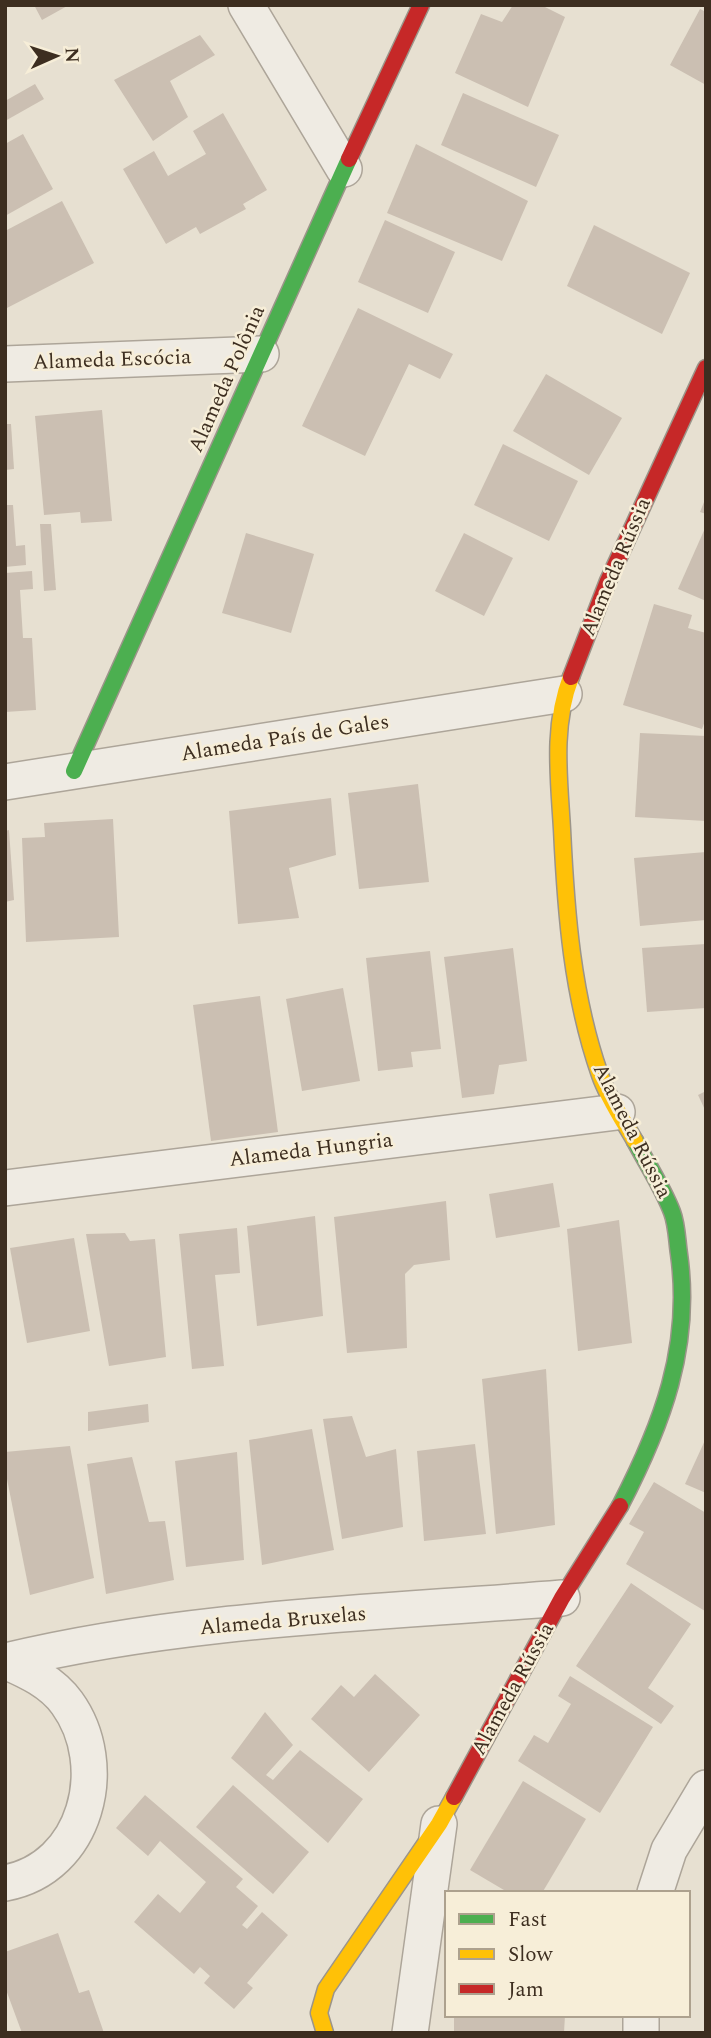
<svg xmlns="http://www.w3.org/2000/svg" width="711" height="2038" viewBox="0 0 711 2038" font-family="Spectral,serif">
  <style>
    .building { fill: #cbbfb2 }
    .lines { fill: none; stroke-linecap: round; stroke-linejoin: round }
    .street-casing { stroke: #ada599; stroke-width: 38 }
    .fast-casing { stroke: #9c958a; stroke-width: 19 }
    .slow-casing { stroke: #9c958a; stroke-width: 19 }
    .jam-casing { stroke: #9c958a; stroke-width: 19 }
    .street { stroke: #efebe3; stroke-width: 35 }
    .fast { stroke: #4caf50; stroke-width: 16 }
    .slow { stroke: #ffc107; stroke-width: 16 }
    .jam { stroke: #c62828; stroke-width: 16 }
    .labels { text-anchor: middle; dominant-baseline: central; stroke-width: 5; stroke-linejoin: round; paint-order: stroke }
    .street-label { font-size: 21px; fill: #3d2e20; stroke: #f7eed8 }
  </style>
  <rect width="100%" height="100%" fill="#e7e0d1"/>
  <!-- building -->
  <g class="building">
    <polygon points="34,5 69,5 42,20"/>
    <polygon points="513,5 541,5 565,17 528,107 455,73 481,14 502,22"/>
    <polygon points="700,9 706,12 706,85 670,65"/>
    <polygon points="200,35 215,55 170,81 188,117 153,141 114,80"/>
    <polygon points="35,84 44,99 5,121 5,101"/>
    <polygon points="463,93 559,135 536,187 441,145"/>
    <polygon points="223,113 267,190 243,204 246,209 200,234 196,227 166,244 123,169 154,151 168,176 206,154 193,131"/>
    <polygon points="23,134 53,189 5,216 5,144"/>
    <polygon points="416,144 528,201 502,261 387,213"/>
    <polygon points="62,201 94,263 5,309 5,231"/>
    <polygon points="385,220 455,252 428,313 358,282"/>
    <polygon points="594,225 690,273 662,334 567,286"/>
    <polygon points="358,308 453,354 440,379 409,364 365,456 302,426"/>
    <polygon points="546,374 622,418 589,475 513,431"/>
    <polygon points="102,410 112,521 81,523 80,512 44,515 35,416"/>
    <polygon points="5,424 11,424 14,469 5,470"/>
    <polygon points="503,444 578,481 549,541 474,505"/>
    <polygon points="706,497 706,514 700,512"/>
    <polygon points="5,505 13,505 16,546 25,545 26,565 5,567"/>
    <polygon points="40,524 51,524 56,590 44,591"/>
    <polygon points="706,526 706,601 678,589"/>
    <polygon points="246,533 314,554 291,633 222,613"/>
    <polygon points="464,533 513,558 484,616 435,591"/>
    <polygon points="32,571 33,589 20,590 23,638 32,638 36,710 5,712 5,573"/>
    <polygon points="654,604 692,615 688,628 706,633 706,718 702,729 623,705"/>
    <polygon points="640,733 706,736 706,821 635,817"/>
    <polygon points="418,784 429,882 359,889 348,793"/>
    <polygon points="331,798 336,855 289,868 299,918 238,924 229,811"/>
    <polygon points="113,819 119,937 26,942 22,838 45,837 44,823"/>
    <polygon points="9,830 14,900 5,902 5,831"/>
    <polygon points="706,852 706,920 640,926 634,858"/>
    <polygon points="706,944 706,1008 647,1012 642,948"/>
    <polygon points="513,948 527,1061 499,1065 494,1094 462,1098 444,957"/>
    <polygon points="430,951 441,1049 411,1052 413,1067 378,1071 366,958"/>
    <polygon points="343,988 360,1081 302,1091 286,999"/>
    <polygon points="260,996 278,1132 211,1141 193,1005"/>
    <polygon points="706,1091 706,1112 698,1095"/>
    <polygon points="553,1183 560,1227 496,1238 489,1194"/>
    <polygon points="446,1201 450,1260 414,1265 405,1274 407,1348 347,1353 334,1217"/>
    <polygon points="315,1216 323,1316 257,1326 247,1226"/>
    <polygon points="619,1220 632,1343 578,1351 567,1229"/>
    <polygon points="237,1228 240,1273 215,1275 224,1366 192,1369 179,1234"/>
    <polygon points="125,1233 130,1241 155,1239 166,1357 109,1366 86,1234"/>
    <polygon points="74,1238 90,1331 27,1343 10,1248"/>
    <polygon points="546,1369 555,1525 496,1534 482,1379"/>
    <polygon points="148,1404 149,1422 88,1431 88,1412"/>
    <polygon points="352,1416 366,1457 396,1449 403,1527 342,1539 323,1419"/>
    <polygon points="312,1429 334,1550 262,1565 249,1440"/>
    <polygon points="706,1438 706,1493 685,1484"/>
    <polygon points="475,1444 486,1534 424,1541 417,1451"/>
    <polygon points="70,1446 94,1578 30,1595 5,1469 5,1452"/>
    <polygon points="237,1452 244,1560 186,1567 175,1461"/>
    <polygon points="132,1457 149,1522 165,1521 174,1580 106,1594 87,1464"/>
    <polygon points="654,1482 706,1513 705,1611 626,1564 644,1532 629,1524"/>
    <polygon points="631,1583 691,1624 648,1688 674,1706 661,1724 576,1666"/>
    <polygon points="375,1674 420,1715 369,1772 311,1719 341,1685 354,1697"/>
    <polygon points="570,1676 653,1727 600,1813 518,1761 534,1735 548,1743 571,1704 558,1696"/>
    <polygon points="265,1712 293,1745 266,1775 273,1780 300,1750 363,1799 328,1843 231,1758"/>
    <polygon points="523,1781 586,1819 542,1893 509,1893 470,1870"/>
    <polygon points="233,1785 309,1852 273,1894 196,1827"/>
    <polygon points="145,1795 243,1879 236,1887 258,1906 242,1925 247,1929 262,1912 288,1935 247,1983 253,1988 234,2009 204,1983 210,1976 200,1967 194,1974 134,1922 158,1894 180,1913 206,1882 160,1841 148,1856 116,1828"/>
    <polygon points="58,1933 79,1993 89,1990 104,2033 22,2033 5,1987 5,1952"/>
    <polygon points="454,2015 565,2015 564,2033 454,2033"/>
  </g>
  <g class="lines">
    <!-- street casing -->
    <g class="street-casing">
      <g id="street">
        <polyline points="246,5 344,169"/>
        <polyline points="5,364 261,354"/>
        <polyline points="5,782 564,694"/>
        <polyline points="5,1188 617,1112"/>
        <path d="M 5,1661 C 28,1671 52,1682 67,1703 C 112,1765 87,1868 5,1883"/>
        <path d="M 6,1661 C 184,1618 379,1613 562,1598"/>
        <polyline points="655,1893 669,1850 706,1788"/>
        <polyline points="410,2033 439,1824"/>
        <polyline points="641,2033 641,2015"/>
      </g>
    </g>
    <!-- fast casing -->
    <g class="fast-casing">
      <g id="fast">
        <polyline points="74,771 349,159"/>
        <path d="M 620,1506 C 662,1425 692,1347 679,1254 C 677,1241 677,1225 672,1212 C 663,1188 647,1164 635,1141"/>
      </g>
    </g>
    <!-- slow casing -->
    <g class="slow-casing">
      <g id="slow">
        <path d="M 571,677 C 552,726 559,778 562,829 C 566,913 572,995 600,1075 C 608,1098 623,1120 635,1141"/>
        <polyline points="325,2033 319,2013 326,1989 439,1824 454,1797"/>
      </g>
    </g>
    <!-- jam casing -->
    <g class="jam-casing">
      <g id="jam">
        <polyline points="349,159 421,5"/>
        <polyline points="571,677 608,581 706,368"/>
        <polyline points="454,1797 562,1598 620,1506"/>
      </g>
    </g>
    <!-- street -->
    <use href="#street" class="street"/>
    <!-- fast -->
    <use href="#fast" class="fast"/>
    <!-- slow -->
    <use href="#slow" class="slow"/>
    <!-- jam -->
    <use href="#jam" class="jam"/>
  </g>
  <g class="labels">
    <!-- street labels -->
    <g class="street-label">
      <text transform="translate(112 360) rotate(-2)">Alameda Escócia</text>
      <text transform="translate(227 379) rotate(-66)">Alameda Polônia</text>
      <text transform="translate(616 567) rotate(-67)">Alameda Rússia</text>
      <text transform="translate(285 738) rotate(-9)">Alameda País de Gales</text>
      <text transform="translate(632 1131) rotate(63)">Alameda Rússia</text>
      <text transform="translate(311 1150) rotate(-7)">Alameda Hungria</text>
      <text transform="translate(283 1621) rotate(-5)">Alameda Bruxelas</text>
      <text transform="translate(513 1689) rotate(-61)">Alameda Rússia</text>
    </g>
  </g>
  <!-- border -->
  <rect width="711" height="2038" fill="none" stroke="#3d2e20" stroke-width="14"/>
  <!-- legend -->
  <rect x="445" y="1891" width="245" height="126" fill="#f7eed8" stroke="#ada18e" stroke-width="2"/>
  <rect x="459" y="1914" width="35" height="10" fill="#4caf50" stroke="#ada18e" stroke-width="2"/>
  <text x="508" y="1926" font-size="21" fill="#3d2e20">Fast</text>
  <rect x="459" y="1949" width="35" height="10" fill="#ffc107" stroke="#ada18e" stroke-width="2"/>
  <text x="508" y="1961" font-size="21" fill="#3d2e20">Slow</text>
  <rect x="459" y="1984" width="35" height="10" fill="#c62828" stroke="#ada18e" stroke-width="2"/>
  <text x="508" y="1996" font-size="21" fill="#3d2e20">Jam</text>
  <!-- north arrow -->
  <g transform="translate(56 56) rotate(87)" stroke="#f7eed8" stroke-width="5" paint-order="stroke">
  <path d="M0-5L12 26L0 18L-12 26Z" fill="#3d2e20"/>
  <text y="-10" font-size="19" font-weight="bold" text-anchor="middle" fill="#3d2e20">N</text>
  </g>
</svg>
